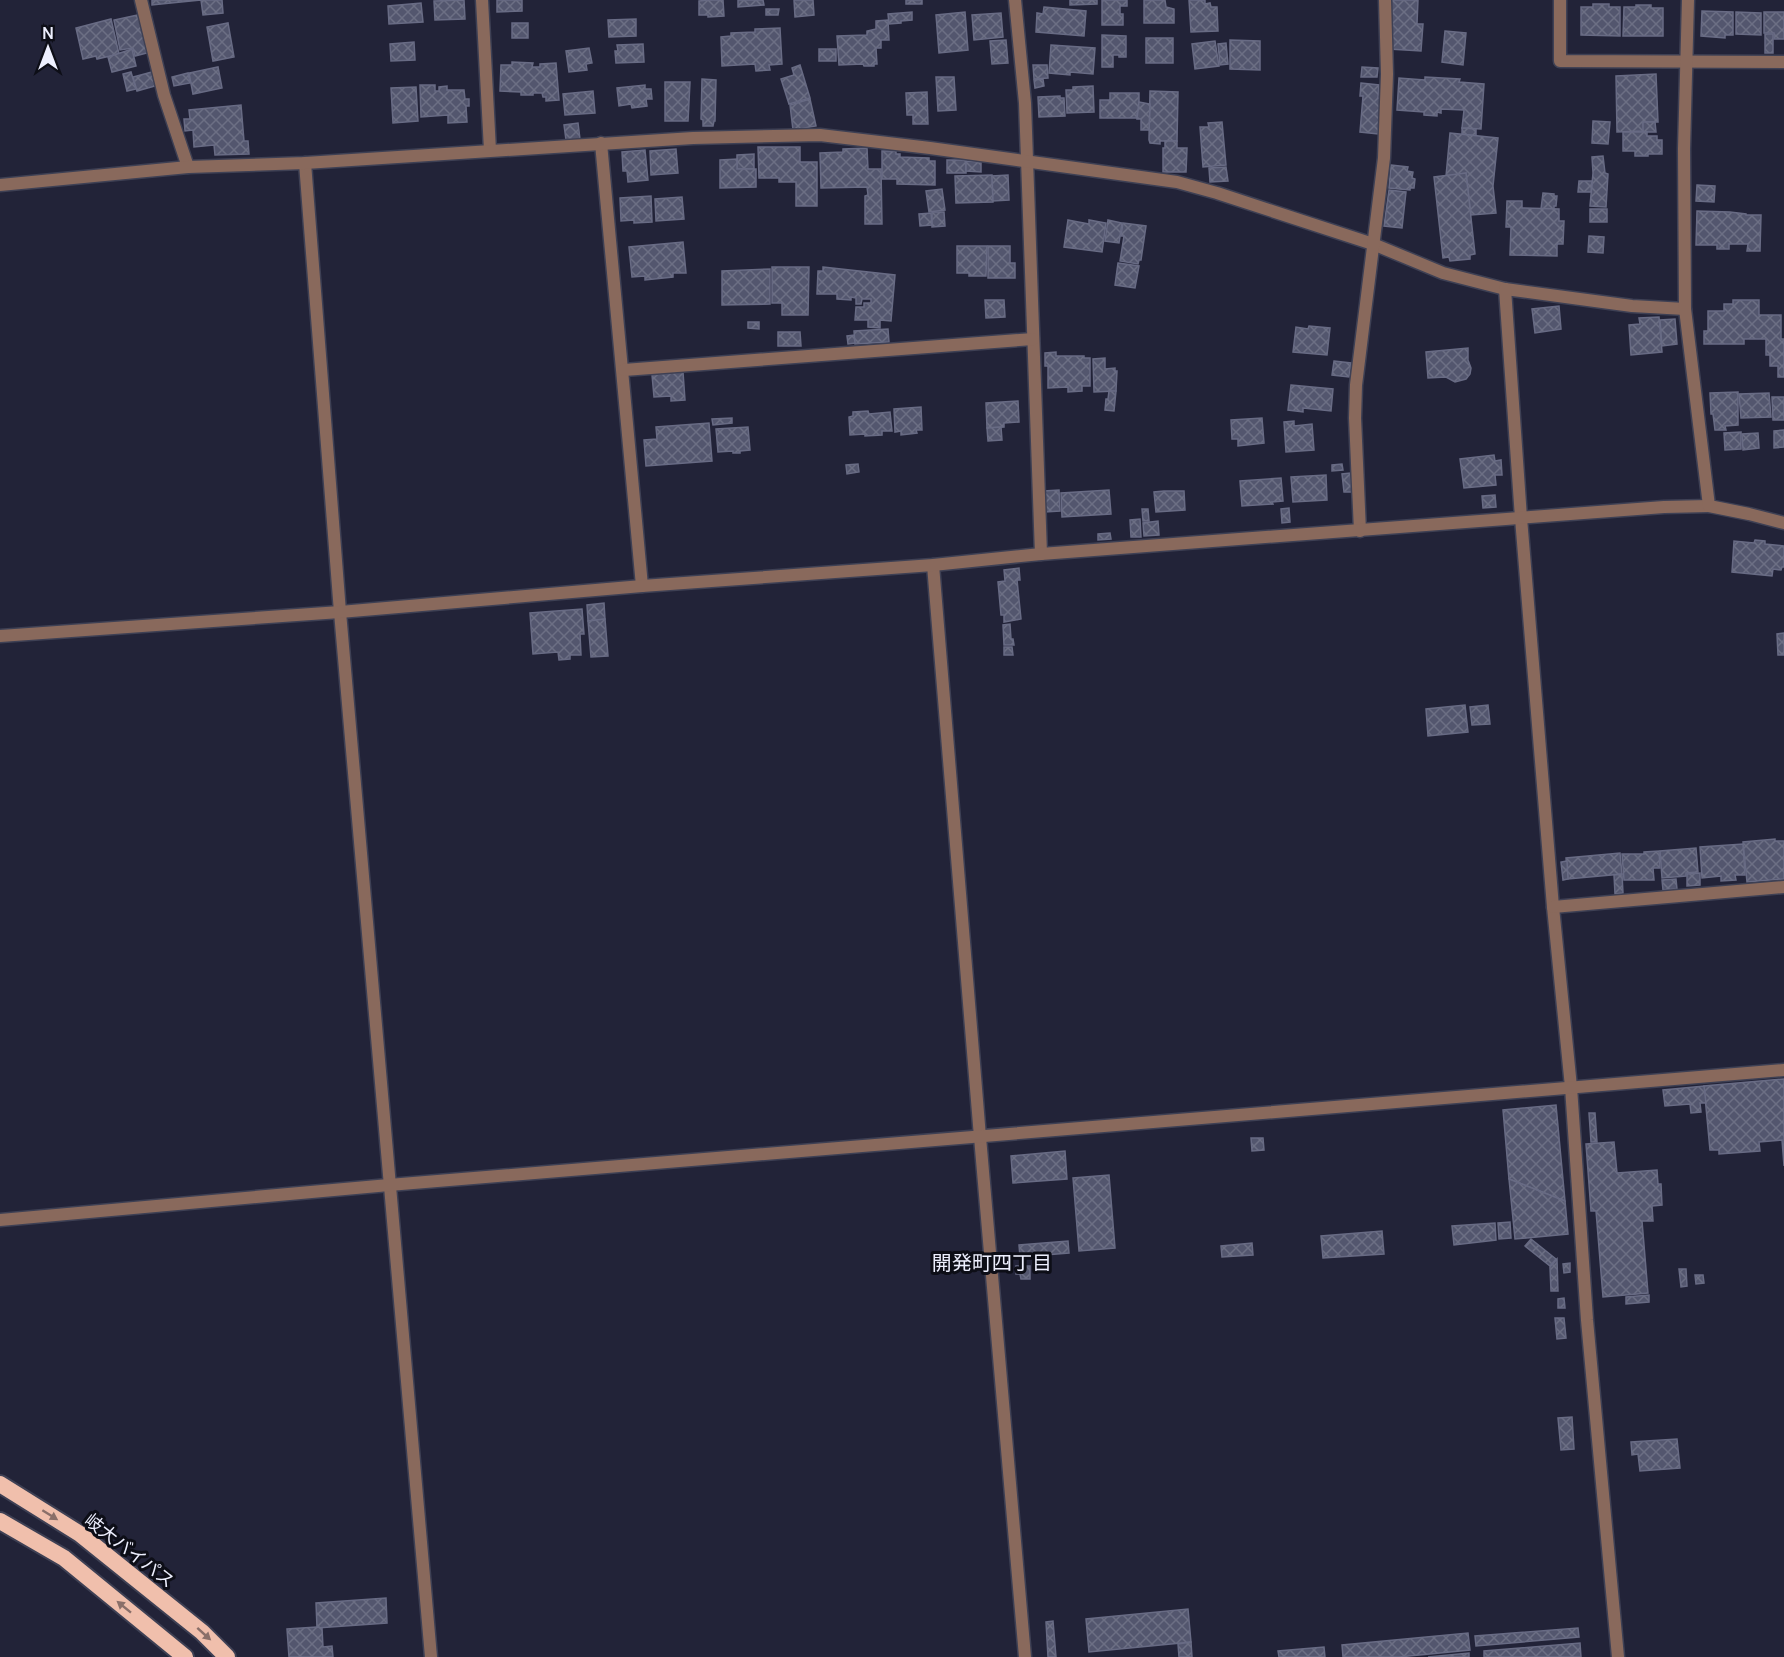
<svg xmlns="http://www.w3.org/2000/svg" width="1784" height="1657" viewBox="0 0 1784 1657" font-family="Manrope,'Noto Sans JP',sans-serif">
  <style>
    .building { fill: url(#building-cross-hatch); stroke: #686b84; stroke-width: 1.5 }
    .lines { fill: none; stroke-linecap: round; stroke-linejoin: round }
    .minor-casing { stroke: #3e4054; stroke-width: 15 }
    .tertiary-casing { stroke: #3e4054; stroke-width: 15 }
    .trunk-casing { stroke: #3e4054; stroke-width: 20 }
    .minor { stroke: #89695c; stroke-width: 12 }
    .tertiary { stroke: #89695c; stroke-width: 12 }
    .trunk { stroke: #f0bfac; stroke-width: 16 }
    .oneway { fill: #8a6f69 }
    .labels { text-anchor: middle; dominant-baseline: central; stroke-width: 6; stroke-linejoin: round; paint-order: stroke }
    .street-label { font-size: 18px; fill: #edeffe; stroke: #0d0e17 }
    .neighbourhood-label { font-size: 20px; fill: #edeffe; stroke: #0d0e17 }
  </style>
  <defs>
    <pattern id="building-cross-hatch" width="8" height="8" patternUnits="userSpaceOnUse" patternTransform="scale(1.5)"><rect width="8" height="8" fill="#53566e"/><path d="M0 0l8 8M0 8l8-8" fill="none" stroke="#6c6f84"/></pattern>
  </defs>
  <rect width="100%" height="100%" fill="#222338"/>
  <!-- building -->
  <g class="building">
    <polygon points="152,0 222,0 223,13 203,15 201,0 152,5"/>
    <polygon points="464,0 465,19 435,20 434,1"/>
    <polygon points="497,0 522,0 522,11 497,12"/>
    <polygon points="708,0 723,0 724,16 708,17 708,15 699,15 699,1"/>
    <polygon points="738,0 763,0 764,5 738,7"/>
    <polygon points="794,0 813,0 814,15 795,17"/>
    <rect x="906" y="0" width="16" height="4"/>
    <polygon points="1070,0 1097,0 1097,4 1070,5"/>
    <polygon points="1102,0 1127,0 1127,6 1120,6 1120,14 1123,14 1123,25 1102,25"/>
    <polygon points="1144,0 1165,0 1166,7 1174,9 1174,23 1144,23"/>
    <polygon points="1189,0 1205,0 1205,4 1210,3 1211,7 1217,7 1218,31 1191,32"/>
    <polygon points="1389,0 1418,0 1417,24 1423,24 1421,51 1389,49"/>
    <polygon points="421,3 423,22 389,24 388,6"/>
    <polygon points="1593,4 1609,4 1609,7 1620,7 1620,36 1581,35 1581,7 1593,7"/>
    <polygon points="1636,5 1651,5 1651,8 1663,8 1663,36 1623,36 1624,7 1636,7"/>
    <polygon points="1044,7 1086,11 1084,36 1036,32 1037,13 1043,14"/>
    <polygon points="766,9 779,9 778,15 766,15"/>
    <polygon points="1702,11 1733,12 1733,35 1725,35 1725,38 1701,36"/>
    <polygon points="912,12 912,20 901,21 901,23 889,24 888,14"/>
    <polygon points="965,12 968,50 939,53 936,15"/>
    <polygon points="1736,12 1761,13 1761,35 1736,34"/>
    <polygon points="1764,12 1784,12 1784,39 1774,39 1774,33 1764,33"/>
    <polygon points="1001,13 1003,37 974,40 972,15"/>
    <polygon points="138,15 147,53 135,56 133,48 120,50 114,20"/>
    <polygon points="111,19 119,54 97,59 96,56 83,59 76,28"/>
    <polygon points="636,19 636,36 609,37 608,20"/>
    <polygon points="888,20 889,40 881,40 881,48 876,48 877,64 874,64 874,66 864,66 863,64 839,65 837,36 867,35 867,31 876,29 876,21"/>
    <polygon points="228,23 234,57 213,61 207,27"/>
    <rect x="512" y="23" width="16" height="15"/>
    <polygon points="780,28 782,64 769,65 770,70 756,71 755,64 722,66 721,37 731,36 731,33 755,32 755,29"/>
    <polygon points="1445,31 1466,33 1463,65 1442,62"/>
    <rect x="1765" y="34" width="8" height="19"/>
    <polygon points="1102,35 1126,36 1126,57 1119,57 1119,55 1113,55 1113,67 1102,67"/>
    <rect x="1146" y="38" width="27" height="25"/>
    <polygon points="1006,40 1008,63 992,64 990,41"/>
    <polygon points="1230,40 1260,41 1260,70 1230,69"/>
    <polygon points="1215,41 1219,66 1195,69 1192,44"/>
    <polygon points="414,42 415,60 391,61 390,44"/>
    <polygon points="1226,43 1228,64 1220,65 1218,44"/>
    <polygon points="643,44 644,62 616,63 615,51 618,51 617,45"/>
    <polygon points="1051,45 1095,48 1093,74 1070,72 1070,75 1049,73"/>
    <polygon points="589,48 592,63 586,64 587,70 569,72 566,51"/>
    <polygon points="132,49 136,66 112,72 108,57"/>
    <rect x="819" y="49" width="17" height="12"/>
    <polygon points="512,62 533,63 532,67 540,67 540,64 556,63 559,100 546,101 546,97 543,97 542,93 533,93 533,95 521,95 521,92 500,91 501,65 512,65"/>
    <polygon points="800,65 810,98 789,104 781,79 794,75 792,68"/>
    <polygon points="1033,65 1047,65 1048,78 1034,79"/>
    <polygon points="218,67 222,88 193,94 189,73"/>
    <polygon points="1362,67 1378,68 1377,77 1361,77"/>
    <polygon points="131,72 136,89 127,91 123,74"/>
    <polygon points="152,72 155,86 137,91 133,77"/>
    <polygon points="188,73 190,83 174,86 172,77"/>
    <polygon points="1656,74 1658,122 1643,122 1644,131 1617,132 1616,76"/>
    <polygon points="936,77 954,77 956,110 938,111"/>
    <polygon points="1425,77 1460,79 1459,82 1484,84 1481,129 1462,128 1464,110 1441,109 1441,113 1437,112 1437,116 1424,115 1424,112 1397,110 1399,78 1425,80"/>
    <polygon points="702,79 716,80 715,121 714,121 713,126 703,126 703,120 701,119"/>
    <polygon points="1043,79 1044,86 1035,88 1034,80"/>
    <polygon points="665,82 690,82 688,121 665,121"/>
    <polygon points="1361,83 1379,85 1378,98 1381,98 1378,134 1360,132 1363,96 1360,96"/>
    <polygon points="420,85 435,85 435,91 439,91 439,87 447,86 447,90 464,90 465,99 469,99 469,106 466,106 467,122 448,123 448,115 421,117"/>
    <polygon points="645,85 645,89 651,89 652,99 646,99 647,106 632,108 631,104 619,106 617,88"/>
    <polygon points="1093,86 1094,112 1067,113 1066,90 1073,90 1073,87"/>
    <polygon points="416,87 418,121 393,123 391,88"/>
    <polygon points="593,91 595,113 565,115 563,94"/>
    <polygon points="1150,91 1178,92 1177,141 1160,141 1160,144 1150,143 1149,140"/>
    <polygon points="927,92 928,124 913,124 913,115 907,115 906,93"/>
    <polygon points="1110,93 1139,93 1139,115 1137,114 1137,118 1100,118 1100,100 1110,100"/>
    <polygon points="1060,96 1060,98 1064,98 1065,116 1039,117 1038,97"/>
    <polygon points="810,99 816,126 793,130 790,105"/>
    <polygon points="1139,102 1150,104 1149,130 1141,130 1141,119 1137,119"/>
    <polygon points="241,105 244,141 248,141 249,154 215,155 214,145 194,147 193,130 185,131 184,119 190,119 189,110"/>
    <polygon points="1593,121 1610,122 1608,144 1592,143"/>
    <polygon points="1222,122 1226,165 1203,167 1200,127 1209,127 1208,123"/>
    <polygon points="1643,122 1655,122 1656,132 1643,132"/>
    <polygon points="578,123 580,139 566,140 564,125"/>
    <polygon points="1462,128 1476,129 1476,136 1462,134"/>
    <polygon points="1623,132 1647,132 1647,136 1657,136 1657,140 1662,140 1662,154 1648,154 1648,156 1635,156 1635,151 1623,151"/>
    <polygon points="1450,133 1498,138 1493,186 1496,213 1471,215 1466,173 1446,176"/>
    <polygon points="1165,141 1177,141 1177,148 1187,148 1186,172 1163,172 1163,148 1165,148"/>
    <polygon points="758,147 800,147 800,162 817,162 817,206 796,206 796,182 779,182 779,178 759,178"/>
    <polygon points="867,148 868,169 881,169 882,224 865,224 865,196 868,195 867,187 821,188 820,153 843,152 843,149"/>
    <polygon points="676,149 678,173 651,175 650,151"/>
    <polygon points="645,150 648,180 628,182 627,171 623,171 622,152"/>
    <polygon points="882,151 896,151 896,154 900,154 900,157 929,158 929,161 935,161 935,185 897,184 897,179 882,179"/>
    <polygon points="754,154 754,169 737,169 737,155"/>
    <polygon points="1603,156 1605,173 1608,174 1606,207 1590,206 1593,173 1592,157"/>
    <polygon points="737,159 737,169 756,169 756,187 720,188 720,160"/>
    <rect x="947" y="160" width="19" height="13"/>
    <polygon points="966,161 981,162 981,172 966,171"/>
    <polygon points="1391,165 1408,167 1407,171 1413,172 1412,178 1415,179 1414,188 1410,188 1410,190 1389,188"/>
    <polygon points="1226,167 1228,181 1210,182 1209,168"/>
    <polygon points="1466,173 1475,254 1470,255 1470,259 1450,261 1449,257 1443,258 1434,177"/>
    <polygon points="992,175 993,202 956,203 955,176"/>
    <polygon points="1008,175 1009,200 993,201 992,176"/>
    <polygon points="1579,181 1592,181 1591,192 1578,192"/>
    <polygon points="1697,185 1715,186 1714,202 1696,201"/>
    <polygon points="942,189 945,210 929,212 926,191"/>
    <polygon points="1389,190 1406,192 1402,228 1384,226"/>
    <polygon points="1543,193 1554,194 1554,196 1557,196 1556,206 1554,206 1554,209 1541,209"/>
    <polygon points="651,196 652,222 634,223 634,220 621,221 620,198"/>
    <polygon points="682,197 684,219 656,221 655,199"/>
    <polygon points="1507,201 1522,201 1522,208 1559,209 1559,221 1564,221 1563,244 1557,244 1557,256 1510,255 1511,227 1506,227"/>
    <rect x="1590" y="209" width="17" height="13"/>
    <polygon points="1697,211 1730,212 1746,214 1746,215 1761,215 1760,251 1747,251 1748,244 1729,244 1729,249 1717,249 1717,245 1696,245"/>
    <polygon points="932,212 944,212 945,226 932,227"/>
    <polygon points="931,213 932,225 920,226 919,214"/>
    <polygon points="1068,220 1089,224 1089,220 1106,223 1102,252 1064,247"/>
    <polygon points="1108,220 1122,223 1119,243 1105,241"/>
    <polygon points="1123,223 1146,226 1141,260 1139,260 1138,264 1120,261 1124,236 1121,236"/>
    <polygon points="1589,236 1604,237 1603,253 1588,252"/>
    <polygon points="683,242 686,273 673,273 673,277 645,280 645,276 632,277 629,247"/>
    <polygon points="957,246 987,246 986,276 969,276 969,273 957,273"/>
    <polygon points="988,246 1010,246 1010,263 1015,263 1015,278 988,278"/>
    <polygon points="1118,263 1139,266 1135,288 1115,285"/>
    <polygon points="772,267 809,267 808,315 782,315 782,303 772,303"/>
    <polygon points="823,267 895,275 891,321 880,320 880,328 868,327 868,320 855,320 856,307 864,307 864,303 871,303 871,299 862,299 861,304 856,304 856,298 851,297 851,300 837,299 837,294 817,294 818,271 823,271"/>
    <polygon points="770,269 770,304 722,305 722,271"/>
    <polygon points="985,300 1004,300 1005,317 986,318"/>
    <polygon points="1733,300 1759,300 1759,315 1781,315 1781,339 1784,339 1784,377 1778,377 1778,366 1770,366 1770,355 1766,355 1766,339 1744,339 1744,344 1704,344 1704,331 1708,331 1708,311 1724,311 1724,304 1733,304"/>
    <polygon points="1559,306 1561,329 1535,333 1532,309"/>
    <polygon points="1659,317 1662,352 1631,355 1629,325 1640,324 1639,318"/>
    <polygon points="1675,319 1677,344 1662,346 1660,320"/>
    <polygon points="748,322 759,322 759,329 748,328"/>
    <polygon points="1309,326 1330,328 1327,355 1293,352 1296,327 1308,329"/>
    <polygon points="888,329 889,342 855,344 854,331"/>
    <polygon points="778,332 800,332 801,346 778,346"/>
    <polygon points="854,335 855,343 848,344 847,336"/>
    <polygon points="1468,348 1468,360 1471,368 1470,374 1466,379 1455,382 1446,377 1428,378 1426,352"/>
    <polygon points="1056,352 1056,356 1084,356 1084,358 1090,358 1090,386 1082,386 1082,391 1068,392 1068,387 1048,388 1048,366 1045,366 1045,353"/>
    <polygon points="1105,358 1105,369 1115,368 1115,371 1117,371 1116,391 1094,392 1093,359"/>
    <polygon points="1334,361 1351,363 1349,377 1332,375"/>
    <polygon points="683,372 685,400 671,401 671,396 654,397 652,375"/>
    <polygon points="1291,385 1333,389 1331,411 1303,408 1303,412 1288,410"/>
    <polygon points="1109,391 1116,391 1114,411 1105,410 1106,399 1108,399"/>
    <polygon points="1738,392 1738,425 1725,426 1726,430 1715,430 1713,414 1711,414 1710,393"/>
    <polygon points="1769,393 1771,417 1741,418 1739,394"/>
    <polygon points="1772,397 1784,397 1784,420 1773,420"/>
    <polygon points="1018,401 1019,422 1004,423 1004,427 987,428 986,403"/>
    <polygon points="921,407 922,430 916,430 917,433 901,435 901,431 895,432 894,409"/>
    <polygon points="868,411 869,414 890,412 892,431 882,431 882,435 865,436 865,434 850,435 849,417 853,416 853,412"/>
    <polygon points="732,418 732,423 713,425 712,419"/>
    <polygon points="1262,418 1264,443 1238,446 1238,439 1232,439 1231,420"/>
    <polygon points="1294,421 1294,426 1312,424 1314,450 1286,452 1284,422"/>
    <polygon points="709,423 712,461 646,466 644,440 657,439 656,427"/>
    <polygon points="748,427 750,450 740,451 740,453 733,453 733,451 718,452 716,429"/>
    <polygon points="1001,427 1002,440 988,441 987,428"/>
    <polygon points="1784,430 1784,447 1774,448 1774,431"/>
    <polygon points="1741,432 1741,449 1725,450 1724,433"/>
    <polygon points="1758,433 1759,448 1743,450 1742,434"/>
    <polygon points="1494,455 1495,461 1501,460 1502,475 1495,475 1496,485 1464,488 1460,459"/>
    <polygon points="858,464 859,472 847,474 846,465"/>
    <polygon points="1342,464 1343,470 1332,471 1332,465"/>
    <polygon points="1350,473 1352,492 1344,492 1342,474"/>
    <polygon points="1326,475 1327,500 1293,502 1291,477"/>
    <polygon points="1281,478 1283,501 1272,502 1273,504 1242,506 1240,481"/>
    <polygon points="1059,490 1060,511 1045,512 1044,491"/>
    <polygon points="1109,490 1111,514 1062,517 1061,493"/>
    <polygon points="1164,491 1184,491 1185,510 1156,512 1154,492"/>
    <polygon points="1495,495 1496,507 1483,508 1482,496"/>
    <polygon points="1289,508 1290,522 1282,523 1281,509"/>
    <polygon points="1142,509 1148,509 1149,521 1143,521"/>
    <polygon points="1140,519 1141,537 1131,537 1130,520"/>
    <polygon points="1158,521 1159,535 1144,536 1143,523"/>
    <polygon points="1110,533 1111,539 1098,540 1098,534"/>
    <polygon points="1755,540 1765,541 1765,544 1784,546 1784,567 1782,567 1781,570 1773,569 1772,576 1732,572 1734,541 1754,543"/>
    <polygon points="1019,568 1020,580 1017,580 1021,619 1004,622 1004,615 1001,615 998,582 1005,581 1004,570"/>
    <polygon points="604,603 605,619 588,621 587,605"/>
    <polygon points="582,609 584,634 580,634 581,655 570,655 570,659 559,660 558,652 533,654 530,613"/>
    <polygon points="605,619 608,656 591,657 588,621"/>
    <polygon points="1010,624 1011,639 1013,639 1014,645 1004,645 1003,625"/>
    <polygon points="1784,633 1784,655 1778,655 1777,634"/>
    <polygon points="1004,647 1012,647 1013,655 1004,655"/>
    <polygon points="1465,705 1468,732 1428,736 1426,709"/>
    <polygon points="1488,705 1490,724 1472,725 1470,707"/>
    <polygon points="1775,839 1775,841 1784,841 1784,879 1747,882 1743,842"/>
    <polygon points="1743,844 1745,875 1735,875 1736,880 1721,881 1721,876 1702,878 1700,847"/>
    <polygon points="1696,848 1698,872 1686,873 1686,876 1662,878 1660,851"/>
    <polygon points="1659,851 1660,868 1653,868 1654,880 1624,880 1622,854 1644,854 1644,852"/>
    <polygon points="1620,853 1622,874 1568,879 1566,858"/>
    <polygon points="1567,861 1568,879 1563,880 1561,862"/>
    <polygon points="1700,873 1700,885 1687,886 1687,874"/>
    <polygon points="1622,874 1623,893 1615,894 1614,875"/>
    <polygon points="1676,879 1677,889 1663,890 1662,880"/>
    <polygon points="1784,1079 1784,1166 1782,1140 1759,1142 1760,1151 1719,1154 1719,1150 1710,1150 1704,1086"/>
    <polygon points="1704,1086 1706,1103 1700,1103 1701,1112 1691,1113 1690,1104 1665,1106 1663,1090"/>
    <polygon points="1556,1105 1565,1201 1509,1179 1503,1110"/>
    <polygon points="1589,1113 1595,1113 1597,1142 1591,1142"/>
    <polygon points="1251,1138 1263,1138 1264,1150 1252,1151"/>
    <polygon points="1614,1142 1617,1173 1657,1170 1658,1184 1661,1184 1662,1205 1652,1206 1653,1221 1642,1221 1648,1293 1603,1297 1596,1211 1591,1211 1586,1144"/>
    <polygon points="1065,1151 1067,1179 1013,1183 1011,1156"/>
    <polygon points="1109,1175 1115,1248 1079,1251 1073,1178"/>
    <polygon points="1509,1179 1565,1201 1568,1234 1515,1239"/>
    <polygon points="1510,1222 1511,1238 1499,1239 1498,1223"/>
    <polygon points="1495,1223 1496,1240 1454,1245 1452,1226"/>
    <polygon points="1382,1231 1384,1254 1323,1258 1321,1236"/>
    <polygon points="1531,1239 1556,1259 1550,1266 1525,1246"/>
    <polygon points="1068,1241 1069,1253 1020,1257 1019,1245"/>
    <polygon points="1252,1243 1253,1255 1222,1257 1221,1246"/>
    <polygon points="1557,1259 1558,1291 1551,1291 1550,1267"/>
    <polygon points="1570,1263 1570,1272 1564,1273 1563,1264"/>
    <polygon points="1016,1266 1030,1266 1030,1279 1021,1279 1020,1274 1016,1274"/>
    <polygon points="1679,1269 1686,1269 1687,1286 1681,1287"/>
    <polygon points="1695,1275 1703,1275 1704,1283 1696,1284"/>
    <polygon points="1649,1295 1649,1302 1626,1304 1626,1297"/>
    <polygon points="1564,1298 1565,1308 1558,1308 1558,1299"/>
    <polygon points="1555,1318 1564,1318 1566,1338 1557,1339"/>
    <polygon points="1572,1417 1574,1449 1561,1450 1558,1418"/>
    <polygon points="1677,1439 1680,1468 1640,1471 1638,1454 1632,1455 1631,1442"/>
    <polygon points="386,1598 387,1623 317,1628 316,1603"/>
    <polygon points="1188,1609 1191,1642 1089,1652 1086,1619"/>
    <polygon points="1053,1621 1056,1657 1048,1657 1046,1622"/>
    <polygon points="317,1627 322,1628 323,1647 332,1646 333,1657 289,1657 287,1629"/>
    <polygon points="1578,1628 1579,1637 1476,1646 1475,1636"/>
    <polygon points="1468,1633 1470,1650 1399,1657 1343,1657 1342,1645"/>
    <polygon points="1191,1642 1192,1657 1179,1657 1178,1644"/>
    <polygon points="1580,1643 1581,1657 1484,1657 1484,1651"/>
    <polygon points="1324,1647 1325,1657 1279,1657 1278,1651"/>
    <polygon points="1469,1653 1469,1657 1428,1657"/>
  </g>
  <g class="lines">
    <!-- minor casing -->
    <g class="minor-casing">
      <g id="minor">
        <polyline points="141,0 164,95 188,167"/>
        <polyline points="482,0 490,150"/>
        <polyline points="1015,0 1025,103 1041,554"/>
        <polyline points="1560,0 1560,61 1784,62"/>
        <polyline points="601,143 642,586"/>
        <polyline points="305,163 340,612 431,1657"/>
        <polyline points="0,185 188,167 305,163 693,138 820,135 930,148 1177,182 1217,193 1373,244 1443,273 1505,289 1632,306 1685,309"/>
        <polyline points="1505,289 1521,518 1553,907 1571,1087 1587,1320 1618,1657"/>
        <polyline points="624,370 1033,339"/>
        <polyline points="1360,531 1355,418 1356,385 1384,158 1387,74 1385,0"/>
        <polyline points="933,565 980,1137 1025,1657"/>
        <polyline points="0,636 340,612 642,586 933,565 1041,554 1664,507 1709,506"/>
        <polyline points="1553,907 1784,887"/>
        <polyline points="0,1220 389,1185 1784,1070"/>
      </g>
    </g>
    <!-- tertiary casing -->
    <g class="tertiary-casing">
      <polyline id="tertiary" points="1688,0 1684,149 1685,309 1709,506 1749,514 1784,523"/>
    </g>
    <!-- trunk casing -->
    <g class="trunk-casing">
      <g id="trunk">
        <polyline points="0,1484 80,1534 202,1632 227,1657"/>
        <polyline points="0,1521 64,1558 185,1657"/>
      </g>
    </g>
    <!-- minor -->
    <use href="#minor" class="minor"/>
    <!-- tertiary -->
    <use href="#tertiary" class="tertiary"/>
    <!-- trunk -->
    <use href="#trunk" class="trunk"/>
  </g>
  <!-- one-way arrows -->
  <defs><path id="oneway-solid" d="M-6-.8H1V-3.2L6.5 0L1 3.2V.8H-6Z" transform="scale(1.5)"/></defs>
  <g class="oneway">
    <use href="#oneway-solid" transform="translate(50 1515) rotate(32)"/>
    <use href="#oneway-solid" transform="translate(124 1607) rotate(-141)"/>
    <use href="#oneway-solid" transform="translate(204 1634) rotate(42)"/>
  </g>
  <g class="labels">
    <!-- street labels -->
    <g class="street-label">
      <text transform="translate(130 1550) rotate(38)">岐大バイパス</text>
    </g>
    <!-- neighbourhood labels -->
    <g class="neighbourhood-label">
      <text x="992" y="1262">開発町四丁目</text>
    </g>
  </g>
  <!-- north arrow -->
  <g transform="translate(48 48)" stroke="#0d0e17" stroke-width="4.5" paint-order="stroke">
  <path d="M0-4.5L10 22L0 15L-10 22Z" fill="#edeffe"/>
  <text y="-9" font-size="16" font-weight="bold" text-anchor="middle" fill="#edeffe">N</text>
  </g>
</svg>
